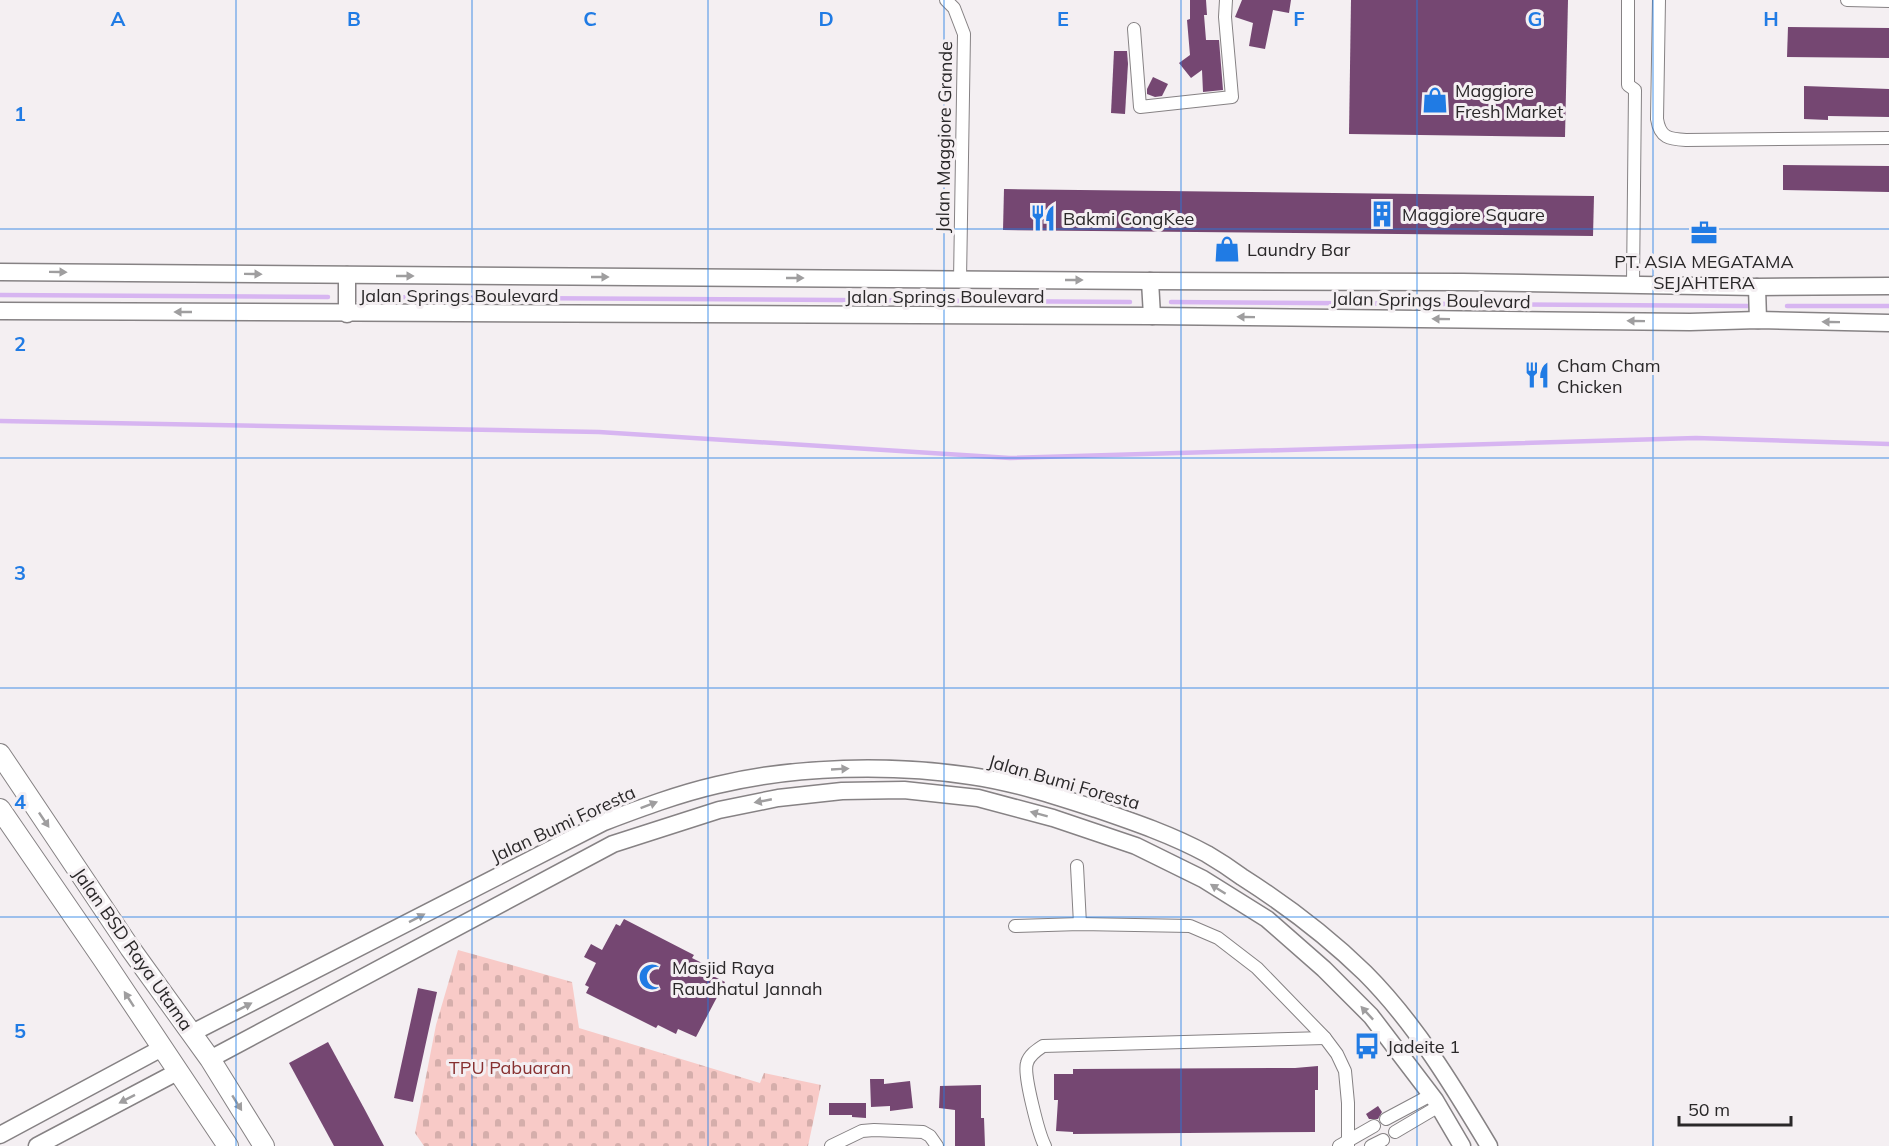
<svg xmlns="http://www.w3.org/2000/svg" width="1889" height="1146" viewBox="0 0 1889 1146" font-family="Mulish,sans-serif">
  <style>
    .cemetery { fill: url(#cemetery-stones) }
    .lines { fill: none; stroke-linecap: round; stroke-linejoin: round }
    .stream { stroke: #d7b5f1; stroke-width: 4.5 }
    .building { fill: #754772 }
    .street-casing { stroke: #868284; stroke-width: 14 }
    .secondary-casing { stroke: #868284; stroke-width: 19 }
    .primary-casing { stroke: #868284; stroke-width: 22 }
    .street { stroke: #fff; stroke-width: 12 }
    .secondary { stroke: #fff; stroke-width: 16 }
    .primary { stroke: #fff; stroke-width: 20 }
    .oneway { fill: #9f9e9f }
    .grid { fill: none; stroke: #207be4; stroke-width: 1.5; stroke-opacity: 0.55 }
    .labels { text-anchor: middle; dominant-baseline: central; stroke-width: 6; stroke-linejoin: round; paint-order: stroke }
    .poi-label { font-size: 18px; fill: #2a2829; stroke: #f4eff2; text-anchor: start }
    .street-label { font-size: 18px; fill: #2a2829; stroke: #f4eff2 }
    .park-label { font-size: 18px; fill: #873030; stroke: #f4eff2 }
    .grid-label { font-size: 20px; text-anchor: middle; font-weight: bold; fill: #207be4; stroke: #f4eff2; stroke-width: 6; stroke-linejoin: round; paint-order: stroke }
  </style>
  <defs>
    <pattern id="cemetery-stones" width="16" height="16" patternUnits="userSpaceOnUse" patternTransform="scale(1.5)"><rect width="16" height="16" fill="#f8cac7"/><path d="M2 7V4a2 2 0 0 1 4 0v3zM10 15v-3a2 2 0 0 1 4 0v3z" fill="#d5aeab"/></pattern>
  </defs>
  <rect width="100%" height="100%" fill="#f4eff2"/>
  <!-- cemetery -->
  <polygon class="cemetery" points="458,950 572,982 579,1028 760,1083 764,1073 821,1085 808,1146 424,1146 415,1133 436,1025"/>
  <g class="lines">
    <!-- stream -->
    <g class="stream">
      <polyline points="0,295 328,297"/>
      <polyline points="367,297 1130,302"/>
      <polyline points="1171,302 1748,306"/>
      <polyline points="1787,306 1889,306"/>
      <polyline points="0,421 599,432 1010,458 1696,438 1889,444"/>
    </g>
  </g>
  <!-- building -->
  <g class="building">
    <polygon points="1190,0 1206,0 1207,15 1204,15 1206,40 1219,40 1223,90 1203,92 1202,70 1191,78 1179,63 1190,55 1187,20 1190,19"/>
    <polygon points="1242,0 1291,0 1289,13 1273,10 1265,49 1249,46 1253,23 1235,17"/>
    <polygon points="1351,0 1568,0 1565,137 1349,134"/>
    <polygon points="1788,27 1889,28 1889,58 1787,57"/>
    <polygon points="1114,51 1127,51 1128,64 1125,114 1111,113"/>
    <polygon points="1153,77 1168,84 1162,96 1155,97 1147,94 1147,89"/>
    <polygon points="1804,86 1889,89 1889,117 1828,116 1828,120 1804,119"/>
    <polygon points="1783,165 1889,166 1889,192 1783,190"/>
    <polygon points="1004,189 1594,196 1593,236 1003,230"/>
    <polygon points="624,919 694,955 692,958 710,967 707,973 725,982 696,1037 678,1029 676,1034 658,1025 656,1028 586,993 589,987 585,985 596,963 584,957 591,944 602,950 616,924 620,926"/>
    <polygon points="418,988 437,992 413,1102 394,1098"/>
    <polygon points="328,1042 365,1110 384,1146 334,1146 289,1063"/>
    <polygon points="1318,1066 1318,1090 1315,1090 1315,1132 1073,1134 1073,1132 1056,1131 1058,1100 1054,1100 1054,1074 1073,1074 1073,1069 1295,1068"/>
    <polygon points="870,1079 884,1079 884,1084 910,1081 913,1108 890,1111 890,1106 871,1107"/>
    <polygon points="981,1085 981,1118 984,1118 985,1146 955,1146 955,1110 939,1108 940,1086"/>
    <polygon points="829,1103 866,1103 866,1118 852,1117 852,1115 829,1115"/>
    <polygon points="1378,1106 1382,1112 1378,1119 1369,1119 1366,1114"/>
  </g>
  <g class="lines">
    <!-- street casing -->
    <g class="street-casing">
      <g id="street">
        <polyline points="946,0 954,8 964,34 960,280"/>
        <polyline points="1628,0 1628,85 1635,90 1633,284"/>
        <path d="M 1659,0 L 1657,119 C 1660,138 1669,139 1686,140 L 1889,138"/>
        <polyline points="1847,0 1889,1"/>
        <polyline points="1134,29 1140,107 1232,97 1225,17 1226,0"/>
        <polyline points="1077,866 1080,924"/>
        <polyline points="1015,926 1080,924 1190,926 1218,938 1257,968 1325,1038 1337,1054 1345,1071 1348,1103 1348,1146"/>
        <polyline points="1386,1119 1431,1095"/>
        <polyline points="1395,1132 1439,1106"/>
        <polyline points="831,1146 862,1131 874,1130 923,1132 930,1136 937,1146"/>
        <path d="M 1045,1146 C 1039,1135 1023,1074 1027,1063 C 1029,1055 1037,1050 1043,1046 L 1325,1038"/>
        <polyline points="1339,1146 1374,1126"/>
        <polyline points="1371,1146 1383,1140"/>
      </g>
    </g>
    <!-- secondary casing -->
    <g class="secondary-casing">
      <g id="secondary">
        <polyline points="0,272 1150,281 1463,282 1757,287 1889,286"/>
        <polyline points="1150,281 1152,316"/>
        <polyline points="1757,287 1758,320"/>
        <polyline points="0,311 1152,316 1690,322 1758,320 1889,323"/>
        <polyline points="347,314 347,275"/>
        <path d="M 192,1033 L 604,822 C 641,808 678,794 717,785 C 796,766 891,764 971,776 C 1013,782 1056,796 1096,809 C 1134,822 1172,835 1207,854 C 1219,861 1231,869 1242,877 C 1286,905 1328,937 1365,973 C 1415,1023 1453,1086 1489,1146"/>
        <polyline points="210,1059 613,844 719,810 778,798 842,791 904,790 978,798 1053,818 1136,846 1203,879 1267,919 1324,969 1371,1016 1435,1100 1462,1146"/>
        <polyline points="0,1135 162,1048"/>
        <polyline points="37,1146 179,1071"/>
      </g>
    </g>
    <!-- primary casing -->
    <g class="primary-casing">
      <g id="primary">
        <polyline points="0,754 130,948 210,1059 264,1146"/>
        <polyline points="0,809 103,959 228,1146"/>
      </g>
    </g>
    <!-- street -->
    <use href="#street" class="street"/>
    <!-- secondary -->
    <use href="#secondary" class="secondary"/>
    <!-- primary -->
    <use href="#primary" class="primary"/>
  </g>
  <!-- one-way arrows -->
  <defs><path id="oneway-solid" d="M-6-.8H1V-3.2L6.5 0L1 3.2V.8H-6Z" transform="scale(1.5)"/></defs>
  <g class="oneway">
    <use href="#oneway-solid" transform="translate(58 272) rotate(1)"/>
    <use href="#oneway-solid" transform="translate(253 274) rotate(1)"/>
    <use href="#oneway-solid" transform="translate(405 276)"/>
    <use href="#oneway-solid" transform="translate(600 277)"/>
    <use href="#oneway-solid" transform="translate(795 278)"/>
    <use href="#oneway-solid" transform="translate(1074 280)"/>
    <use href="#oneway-solid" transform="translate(183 312) rotate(-180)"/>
    <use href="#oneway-solid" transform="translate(1246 317) rotate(-179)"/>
    <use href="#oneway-solid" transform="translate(1441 319) rotate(-179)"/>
    <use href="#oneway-solid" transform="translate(1636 321) rotate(-179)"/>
    <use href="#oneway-solid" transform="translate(1831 322) rotate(-179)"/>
    <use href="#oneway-solid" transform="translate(840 769) rotate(-3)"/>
    <use href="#oneway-solid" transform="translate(763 801) rotate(169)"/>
    <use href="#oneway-solid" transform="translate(649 805) rotate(-21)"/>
    <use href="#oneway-solid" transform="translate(1039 814) rotate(-165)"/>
    <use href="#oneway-solid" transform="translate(44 820) rotate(56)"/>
    <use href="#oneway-solid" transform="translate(1218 889) rotate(-148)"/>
    <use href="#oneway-solid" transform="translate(417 918) rotate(-27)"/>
    <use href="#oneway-solid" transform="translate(129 999) rotate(-123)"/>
    <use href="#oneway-solid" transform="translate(244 1007) rotate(-27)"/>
    <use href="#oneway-solid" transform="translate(1367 1013) rotate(-133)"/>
    <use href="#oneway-solid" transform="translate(127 1099) rotate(153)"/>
    <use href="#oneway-solid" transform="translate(237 1103) rotate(58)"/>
  </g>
  <!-- grid -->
  <path class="grid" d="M 236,0 L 236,1146M 472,0 L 472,1146M 708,0 L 708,1146M 944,0 L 944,1146M 1181,0 L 1181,1146M 1417,0 L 1417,1146M 1653,0 L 1653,1146M 0,229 L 1889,229M 0,458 L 1889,458M 0,688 L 1889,688M 0,917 L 1889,917"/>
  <!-- icons -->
  <defs>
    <g id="shop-bare" transform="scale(2.07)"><path d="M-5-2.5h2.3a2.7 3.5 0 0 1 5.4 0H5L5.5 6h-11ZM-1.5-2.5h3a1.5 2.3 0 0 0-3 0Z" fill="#207be4" stroke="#f4eff2" stroke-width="2.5" paint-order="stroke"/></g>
    <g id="building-bare" transform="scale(2.07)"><path d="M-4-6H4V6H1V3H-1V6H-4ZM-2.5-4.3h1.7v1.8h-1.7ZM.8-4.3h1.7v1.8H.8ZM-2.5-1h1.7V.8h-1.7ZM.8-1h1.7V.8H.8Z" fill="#207be4" stroke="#f4eff2" stroke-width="2.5" paint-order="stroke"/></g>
    <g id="restaurant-bare" transform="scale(2.07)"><path d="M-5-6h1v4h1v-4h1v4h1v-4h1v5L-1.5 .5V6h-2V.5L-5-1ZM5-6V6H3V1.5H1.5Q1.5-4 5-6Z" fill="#207be4" stroke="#f4eff2" stroke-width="2.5" paint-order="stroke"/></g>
    <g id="office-bare" transform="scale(2.07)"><path d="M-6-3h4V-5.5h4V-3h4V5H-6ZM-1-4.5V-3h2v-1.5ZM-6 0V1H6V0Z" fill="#207be4" stroke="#f4eff2" stroke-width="2.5" paint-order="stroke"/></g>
    <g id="mosque-bare" transform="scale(2.07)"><path d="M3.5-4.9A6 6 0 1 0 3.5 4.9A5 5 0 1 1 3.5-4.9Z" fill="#207be4" stroke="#f4eff2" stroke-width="2.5" paint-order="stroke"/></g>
    <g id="bus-bare" transform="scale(2.07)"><path d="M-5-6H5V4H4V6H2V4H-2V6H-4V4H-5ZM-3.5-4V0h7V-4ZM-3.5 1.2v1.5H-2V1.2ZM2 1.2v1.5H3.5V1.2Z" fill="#207be4" stroke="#f4eff2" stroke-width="2.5" paint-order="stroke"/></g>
  </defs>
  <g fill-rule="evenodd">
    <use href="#shop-bare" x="1435" y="100"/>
    <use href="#building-bare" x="1382" y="214"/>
    <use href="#restaurant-bare" x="1043" y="218"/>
    <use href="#office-bare" x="1704" y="233"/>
    <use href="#shop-bare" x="1227" y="249"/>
    <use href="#restaurant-bare" x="1537" y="375"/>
    <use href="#mosque-bare" x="652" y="977"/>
    <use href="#bus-bare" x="1367" y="1046"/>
  </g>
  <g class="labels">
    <!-- poi labels -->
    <g class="poi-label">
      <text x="1455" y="90">Maggiore<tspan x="1455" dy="21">Fresh Market</tspan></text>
      <text x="1402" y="214">Maggiore Square</text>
      <text x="1063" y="218">Bakmi CongKee</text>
      <text x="1247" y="249">Laundry Bar</text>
      <text x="1704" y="261" text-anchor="middle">PT. ASIA MEGATAMA<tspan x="1704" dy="21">SEJAHTERA</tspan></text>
      <text x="1557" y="365">Cham Cham<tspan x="1557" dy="21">Chicken</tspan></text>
      <text x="672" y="967">Masjid Raya<tspan x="672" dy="21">Raudhatul Jannah</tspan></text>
      <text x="1387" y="1046">Jadeite 1</text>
    </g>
    <!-- street labels -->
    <g class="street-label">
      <text transform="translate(944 137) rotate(-89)">Jalan Maggiore Grande</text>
      <text x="459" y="295">Jalan Springs Boulevard</text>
      <text x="945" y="296">Jalan Springs Boulevard</text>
      <text transform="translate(1431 300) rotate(1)">Jalan Springs Boulevard</text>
      <text transform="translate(1064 782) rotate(16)">Jalan Bumi Foresta</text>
      <text transform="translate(563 824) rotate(-25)">Jalan Bumi Foresta</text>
      <text transform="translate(133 949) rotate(55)">Jalan BSD Raya Utama</text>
    </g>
    <!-- park labels -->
    <g class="park-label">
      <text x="510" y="1067">TPU Pabuaran</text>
    </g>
  </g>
  <g class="grid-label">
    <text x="118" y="26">A</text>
    <text x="354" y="26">B</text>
    <text x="590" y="26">C</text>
    <text x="826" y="26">D</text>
    <text x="1063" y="26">E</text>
    <text x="1299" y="26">F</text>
    <text x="1535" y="26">G</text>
    <text x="1771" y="26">H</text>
    <text x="20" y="121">1</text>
    <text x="20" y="351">2</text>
    <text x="20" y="580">3</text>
    <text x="20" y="809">4</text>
    <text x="20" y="1038">5</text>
  </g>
  <!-- scale -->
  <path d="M1679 1116v9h112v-9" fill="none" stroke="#2a2829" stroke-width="3"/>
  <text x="1688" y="1116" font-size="18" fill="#2a2829" stroke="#f4eff2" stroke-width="4.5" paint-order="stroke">50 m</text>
</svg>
